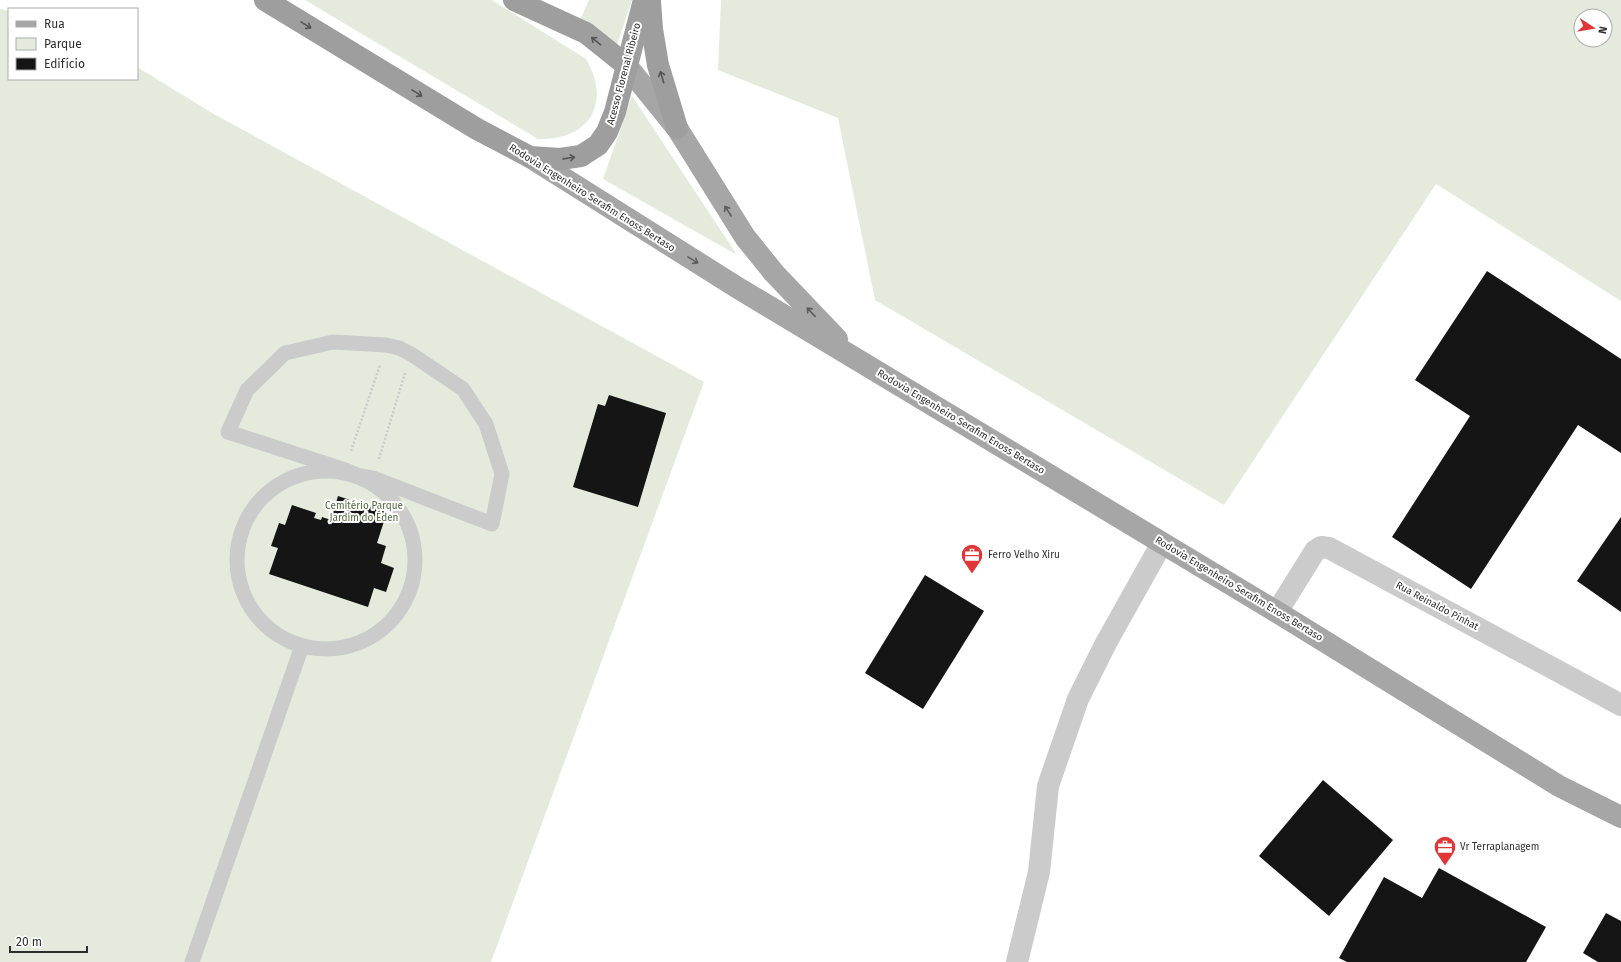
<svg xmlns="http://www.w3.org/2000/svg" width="1621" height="962" viewBox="0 0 1621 962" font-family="'Fira Sans',sans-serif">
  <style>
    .green { fill: #e4ebdd; fill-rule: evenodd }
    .building { fill: #151515 }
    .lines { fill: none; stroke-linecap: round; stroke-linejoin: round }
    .path { stroke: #cbcbcb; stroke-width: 2.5; stroke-dasharray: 2 2; stroke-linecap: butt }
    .service { stroke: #cbcbcb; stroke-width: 15 }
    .minor { stroke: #cbcbcb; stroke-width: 22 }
    .primary { stroke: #a6a6a6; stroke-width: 22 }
    .trunk { stroke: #9e9e9e; stroke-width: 22 }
    .oneway { stroke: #555 }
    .oneway2 { stroke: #5e5e5e }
    .labels { text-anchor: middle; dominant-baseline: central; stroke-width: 4; stroke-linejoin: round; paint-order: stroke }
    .street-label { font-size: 10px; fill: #2e2e2e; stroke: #fff }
    .park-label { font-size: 10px; fill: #4f693d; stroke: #fff }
    .poi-label { font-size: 10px; fill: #2e2e2e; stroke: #fff; text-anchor: start }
  </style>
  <rect width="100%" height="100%" fill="#fff"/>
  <!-- green -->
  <g class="green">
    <path d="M 305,0 L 492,0 L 586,59 C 612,103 589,141 538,139 Z"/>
    <polygon points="589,0 632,0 617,45 580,20"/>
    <path d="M 721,0 L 1621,0 L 1621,301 L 1436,184 L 1224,505 L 875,300 L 838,118 L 718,70 ZM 1581,16 L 1605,16 L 1605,40 L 1581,40 Z"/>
    <polygon points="0,9 9,11 9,79 137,79 137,67 212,113 704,382 491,962 0,962"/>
    <polygon points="632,96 737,255 603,179"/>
  </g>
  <!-- building -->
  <g class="building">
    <polygon points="1487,271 1621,359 1621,453 1578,425 1471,589 1392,537 1470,416 1415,380"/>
    <polygon points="609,395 666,413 638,507 573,487 598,404 605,406"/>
    <polygon points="338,496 387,512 377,543 386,546 381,563 394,568 386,592 374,588 368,607 269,574 278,548 271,546 279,523 285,525 292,505 316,513 314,518 321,520 322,517 331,520"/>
    <polygon points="1621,517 1621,612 1577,581"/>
    <polygon points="925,575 984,611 923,709 865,673"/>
    <polygon points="1323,780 1393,840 1329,916 1259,856"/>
    <polygon points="1439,868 1546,927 1526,962 1347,962 1339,958 1384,877 1422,898"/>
    <polygon points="1606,913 1621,921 1621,962 1598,962 1583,953"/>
  </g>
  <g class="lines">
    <!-- path -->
    <g class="path">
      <polyline points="351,451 380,365"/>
      <polyline points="379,459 405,373"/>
    </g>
    <!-- service -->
    <g class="service">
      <polygon points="333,342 386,345 399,348 411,354 463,389 486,424 502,474 492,524 373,478 357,475 345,470 228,432 247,390 285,353"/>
      <circle cx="326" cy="560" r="89"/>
      <polyline points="192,962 302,646"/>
    </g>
    <!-- minor -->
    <g class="minor">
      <polyline points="1277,612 1315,551 1321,547 1329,548 1621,705"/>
      <polyline points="1017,962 1039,872 1048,786 1078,699 1106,643 1162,543"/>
    </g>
    <!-- primary -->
    <g class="primary">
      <polyline points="626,65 677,128 745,237 774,273 837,339"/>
      <polyline points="530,157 738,288 1277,612 1559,786 1621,817"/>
    </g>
    <!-- trunk -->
    <g class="trunk">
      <polyline points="265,0 477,129 530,157 560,159 581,156 598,145 607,132 615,112 644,0"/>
      <polyline points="514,0 586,33 626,65"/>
      <polyline points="650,1 652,29 658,65 677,128"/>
    </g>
  </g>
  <!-- one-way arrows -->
  <defs><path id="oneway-shaft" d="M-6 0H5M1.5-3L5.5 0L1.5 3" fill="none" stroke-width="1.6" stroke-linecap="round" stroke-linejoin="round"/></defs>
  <g class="oneway">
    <use href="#oneway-shaft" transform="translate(306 25) rotate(32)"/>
    <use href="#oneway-shaft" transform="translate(596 41) rotate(-141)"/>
    <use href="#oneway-shaft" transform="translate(662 77) rotate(-107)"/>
    <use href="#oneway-shaft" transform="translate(417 93) rotate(32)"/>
    <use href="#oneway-shaft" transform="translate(569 158) rotate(-8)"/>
  </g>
  <g class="oneway2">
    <use href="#oneway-shaft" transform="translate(728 211) rotate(-123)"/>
    <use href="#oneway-shaft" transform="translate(693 260) rotate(32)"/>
    <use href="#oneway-shaft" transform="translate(811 312) rotate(-133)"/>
  </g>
  <!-- icons -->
  <defs>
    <g id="office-pin" transform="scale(1.15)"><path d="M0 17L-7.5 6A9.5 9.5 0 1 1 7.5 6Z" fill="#e03638" stroke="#fff"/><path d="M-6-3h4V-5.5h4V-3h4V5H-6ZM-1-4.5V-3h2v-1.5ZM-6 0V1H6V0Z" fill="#fff"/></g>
  </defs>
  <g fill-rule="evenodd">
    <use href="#office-pin" x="972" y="555"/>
    <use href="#office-pin" x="1445" y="847"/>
  </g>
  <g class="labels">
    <!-- street labels -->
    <g class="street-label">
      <text transform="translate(624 74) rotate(-75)">Acesso Florenal Ribeiro</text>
      <text transform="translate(592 198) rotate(32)">Rodovia Engenheiro Serafim Enoss Bertaso</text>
      <text transform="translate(961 422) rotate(31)">Rodovia Engenheiro Serafim Enoss Bertaso</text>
      <text transform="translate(1239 589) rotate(31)">Rodovia Engenheiro Serafim Enoss Bertaso</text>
      <text transform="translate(1437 606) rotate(28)">Rua Reinaldo Pinhat</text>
    </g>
    <!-- park labels -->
    <g class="park-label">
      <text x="364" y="506">Cemitério Parque<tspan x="364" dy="12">Jardim do Éden</tspan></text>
    </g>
    <!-- poi labels -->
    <g class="poi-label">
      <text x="988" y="555">Ferro Velho Xiru</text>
      <text x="1460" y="847">Vr Terraplanagem</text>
    </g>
  </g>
  <!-- legend -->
  <rect x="8" y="8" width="130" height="72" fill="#ffffff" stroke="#ababab"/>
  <rect x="16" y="21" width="20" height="6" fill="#a6a6a6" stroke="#ababab"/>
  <text x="44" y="28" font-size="12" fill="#2e2e2e">Rua</text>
  <rect x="16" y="38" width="20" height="12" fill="#e4ebdd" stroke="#ababab"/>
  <text x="44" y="48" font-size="12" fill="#2e2e2e">Parque</text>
  <rect x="16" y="58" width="20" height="12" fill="#151515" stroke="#ababab"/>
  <text x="44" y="68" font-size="12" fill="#2e2e2e">Edifício</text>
  <!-- north arrow -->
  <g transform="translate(1593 28) rotate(102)"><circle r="19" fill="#ffffff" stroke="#ababab"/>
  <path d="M0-3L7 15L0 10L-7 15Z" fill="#e03638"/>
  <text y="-6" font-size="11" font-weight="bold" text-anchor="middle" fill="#2e2e2e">N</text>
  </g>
  <!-- scale -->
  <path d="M10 946v6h77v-6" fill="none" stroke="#2e2e2e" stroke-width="2"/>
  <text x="16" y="946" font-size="12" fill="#2e2e2e" stroke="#ffffff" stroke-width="3" paint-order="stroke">20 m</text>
</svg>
